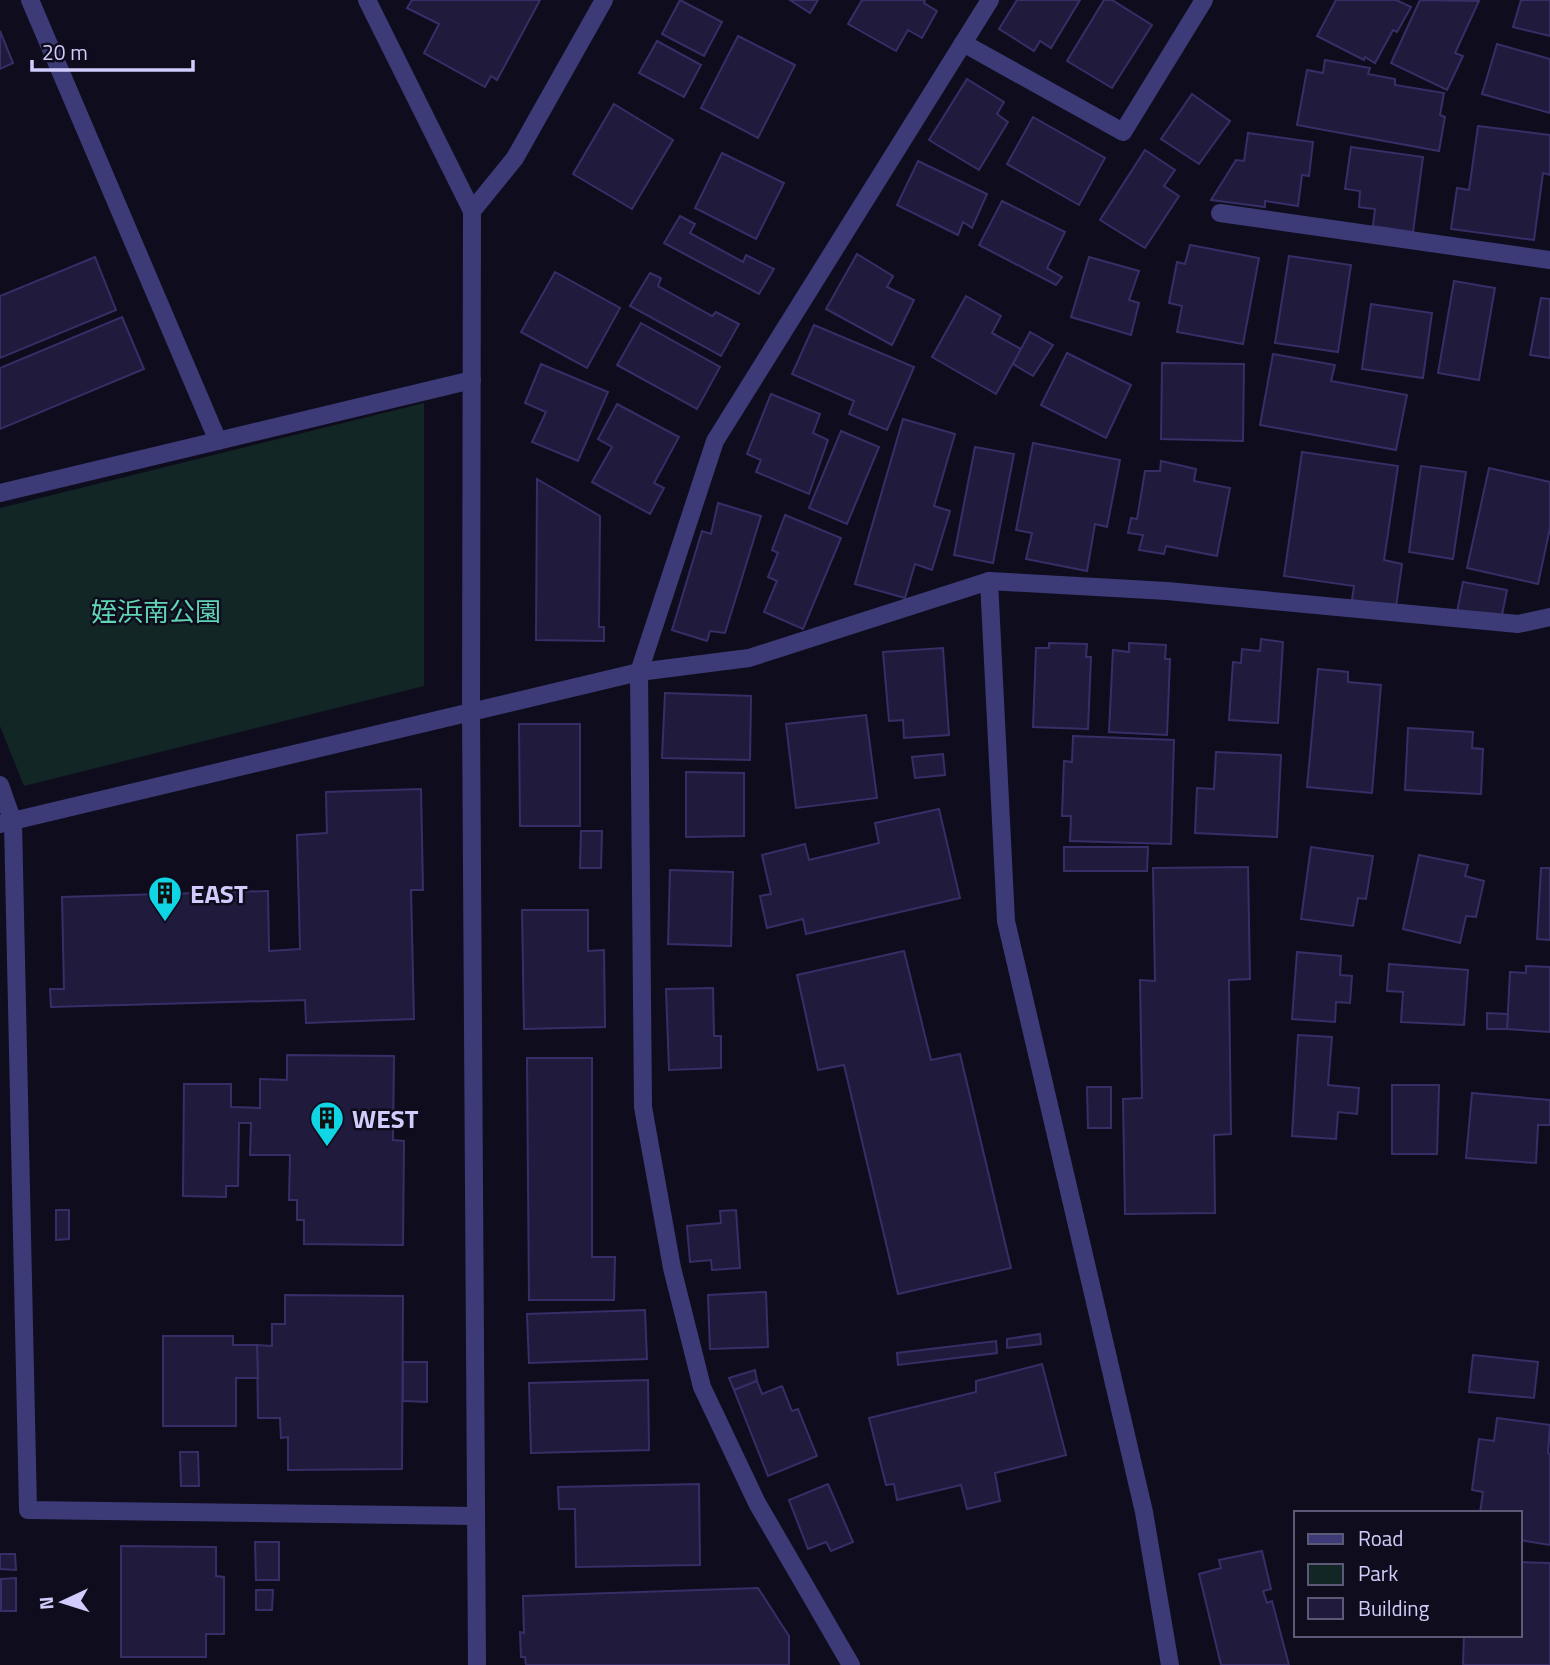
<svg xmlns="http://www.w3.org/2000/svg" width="1550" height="1665" viewBox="0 0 1550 1665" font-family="'Titillium Web','Noto Sans JP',sans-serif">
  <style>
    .green { fill: #112625 }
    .building { fill: #201a3c; stroke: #382e67; stroke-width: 2 }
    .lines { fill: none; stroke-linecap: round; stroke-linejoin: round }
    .minor { stroke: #3c3b78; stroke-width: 18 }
    .labels { text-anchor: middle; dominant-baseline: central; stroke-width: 5; stroke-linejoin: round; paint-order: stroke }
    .park-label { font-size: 26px; fill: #5fd5b4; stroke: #0f0d1d }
    .poi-label { font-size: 26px; font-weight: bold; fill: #d0ccfb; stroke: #0f0d1d; text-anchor: start }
  </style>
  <rect width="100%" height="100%" fill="#0f0d1d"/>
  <!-- green -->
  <polygon class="green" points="424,403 424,686 24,786 0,726 0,508"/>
  <!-- building -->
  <g class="building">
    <polygon points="412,0 540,0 497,80 491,76 485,87 424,53 439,24 407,8"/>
    <polygon points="680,0 722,22 704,56 662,34"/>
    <polygon points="790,0 818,0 810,13"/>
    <polygon points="862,0 925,0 924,3 937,11 922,38 908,30 896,51 848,24"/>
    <polygon points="1017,0 1080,0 1051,48 1040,41 1034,51 999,29"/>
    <polygon points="1104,0 1112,0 1152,25 1112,88 1067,61"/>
    <polygon points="1336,0 1396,0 1411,7 1397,32 1393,30 1375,63 1365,57 1364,60 1317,36"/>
    <polygon points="1420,0 1479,1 1455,53 1463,56 1447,90 1391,63"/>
    <polygon points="1521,0 1550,0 1550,36 1513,27"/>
    <polygon points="0,31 13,63 0,69"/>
    <polygon points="738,36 795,65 758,138 701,108"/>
    <polygon points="657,41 701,65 684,97 639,73"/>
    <polygon points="1497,44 1550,59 1550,113 1482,94"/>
    <polygon points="1325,60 1370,68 1368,74 1395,79 1395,85 1444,93 1440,115 1445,117 1439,151 1297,125 1307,70 1323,73"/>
    <polygon points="967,79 1004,102 997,114 1008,122 979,170 929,140"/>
    <polygon points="1192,94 1230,121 1199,164 1161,139"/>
    <polygon points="614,104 673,140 632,209 573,174"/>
    <polygon points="1033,117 1105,158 1079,205 1007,164"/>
    <polygon points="1478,126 1550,135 1550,175 1543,173 1534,240 1451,229 1457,188 1469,190"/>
    <polygon points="1248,133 1313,142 1309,176 1302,175 1298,206 1265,201 1265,207 1211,200 1236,160 1244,161"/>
    <polygon points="1351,147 1423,157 1413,232 1373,226 1375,209 1359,207 1360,191 1345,189"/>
    <polygon points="1145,150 1175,170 1164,186 1179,196 1145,248 1100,220"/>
    <polygon points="722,153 784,183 756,239 695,208"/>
    <polygon points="918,161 987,194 972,228 963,222 958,235 897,205"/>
    <polygon points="1002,201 1065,232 1047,268 1062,277 1056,285 979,245"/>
    <polygon points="680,216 695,224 690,233 743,262 746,255 774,269 759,294 664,243"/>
    <polygon points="1190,245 1259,258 1243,344 1177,332 1182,306 1169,303 1177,262 1185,264"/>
    <polygon points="857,254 893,276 887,287 914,300 892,345 826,309"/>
    <polygon points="1289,256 1351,265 1338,352 1275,343"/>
    <polygon points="95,257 116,310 0,358 0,296"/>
    <polygon points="1089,257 1139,271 1129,300 1139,303 1131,335 1071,317"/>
    <polygon points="555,272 620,308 587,368 521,332"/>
    <polygon points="650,273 661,278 658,286 712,316 716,312 739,324 721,356 630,306"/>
    <polygon points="1454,281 1495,288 1479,380 1438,373"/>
    <polygon points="966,296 1001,316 992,333 1021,349 996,394 932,357"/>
    <polygon points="1541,298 1550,299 1550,358 1530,355"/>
    <polygon points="1371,304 1432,313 1423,378 1362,369"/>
    <polygon points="122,317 144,369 0,429 0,368"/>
    <polygon points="641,323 720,367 697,409 617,365"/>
    <polygon points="814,325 914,367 887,430 849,414 854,401 792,374"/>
    <polygon points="1030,332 1053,345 1033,376 1013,364"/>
    <polygon points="1067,353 1131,385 1106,438 1041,405"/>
    <polygon points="1273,354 1335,365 1331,381 1407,395 1396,450 1260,425"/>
    <polygon points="1162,363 1244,364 1243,441 1161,439"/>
    <polygon points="541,364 608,392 578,461 532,442 546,412 525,403"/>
    <polygon points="771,394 820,414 813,433 828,440 809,494 756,472 761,460 747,454"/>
    <polygon points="617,404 679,437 654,483 664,488 650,514 592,482 612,447 598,439"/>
    <polygon points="903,419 955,434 934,506 950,511 932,570 915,564 905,598 855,584"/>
    <polygon points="841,431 879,447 847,524 809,508"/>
    <polygon points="1033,443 1120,460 1107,527 1095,524 1087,571 1026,559 1032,533 1016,530"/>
    <polygon points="975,447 1014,454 993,563 954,555"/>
    <polygon points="1302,452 1398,466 1384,560 1402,564 1396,607 1352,600 1354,586 1284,576"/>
    <polygon points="1161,461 1196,469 1194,481 1230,488 1217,556 1166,546 1164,554 1139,550 1143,535 1128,533 1131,518 1137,519 1145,471 1160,471"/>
    <polygon points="1421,466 1466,472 1453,559 1409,552"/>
    <polygon points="1489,468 1550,482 1550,528 1538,584 1467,568"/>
    <polygon points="537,479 600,516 599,627 604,627 604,641 536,640"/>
    <polygon points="718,503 761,516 725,633 710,631 707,641 672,630 702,531 711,534"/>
    <polygon points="785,515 841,538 803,629 764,612 777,581 768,577 778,553 772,550"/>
    <polygon points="1463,582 1507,590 1501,620 1457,612"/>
    <polygon points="1261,639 1283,642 1278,723 1229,720 1233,662 1241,663 1242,649 1260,651"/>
    <polygon points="1049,643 1087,644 1086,657 1091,657 1088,729 1033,727 1036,648 1049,648"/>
    <polygon points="1129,643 1166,645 1165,659 1170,659 1167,735 1109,732 1113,650 1129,652"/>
    <polygon points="943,648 949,735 904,738 903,720 889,721 883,652"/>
    <polygon points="1318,669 1348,672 1348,682 1381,685 1372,793 1307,787"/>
    <polygon points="665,693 751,696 750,760 662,758"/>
    <polygon points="866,715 877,798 796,808 786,724"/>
    <polygon points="519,724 580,724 580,826 520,826"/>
    <polygon points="1408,728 1473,732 1472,748 1483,749 1481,794 1405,790"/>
    <polygon points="1073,736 1174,740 1171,844 1070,841 1071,816 1062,816 1064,761 1072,762"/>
    <polygon points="1216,752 1281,755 1277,837 1195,833 1197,788 1214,789"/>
    <polygon points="943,754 945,775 915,778 912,757"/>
    <polygon points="686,772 744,773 744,836 686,837"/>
    <polygon points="421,789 423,890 411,890 414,1019 306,1023 305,1000 51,1007 50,989 64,989 62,897 268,891 269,951 300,949 297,835 327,833 326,792"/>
    <polygon points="939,809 960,898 806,934 803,919 767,928 760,896 771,894 762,855 805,844 809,860 879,843 875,823"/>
    <polygon points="581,831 602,831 601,868 580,868"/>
    <polygon points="1064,847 1148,847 1147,871 1064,871"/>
    <polygon points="1311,847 1373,856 1366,899 1358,898 1353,926 1301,919"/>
    <polygon points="1419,855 1468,865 1465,876 1484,881 1476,917 1466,916 1460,943 1403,929"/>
    <polygon points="1248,867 1250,979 1229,980 1231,1134 1214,1135 1215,1213 1125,1214 1123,1099 1142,1098 1140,980 1155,981 1153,868"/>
    <polygon points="1541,868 1550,868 1550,940 1537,939"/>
    <polygon points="670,870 733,872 731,946 668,944"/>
    <polygon points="522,910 588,910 588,951 604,950 605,1027 524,1029"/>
    <polygon points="904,951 931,1060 960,1054 1011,1268 898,1294 844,1065 818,1070 797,975"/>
    <polygon points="1297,952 1341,956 1340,975 1352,976 1350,1003 1336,1002 1335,1022 1292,1019"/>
    <polygon points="1389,964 1468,970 1464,1025 1401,1022 1403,992 1387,991"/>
    <polygon points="1526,966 1550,967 1550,1032 1507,1029 1510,972 1526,973"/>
    <polygon points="713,988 714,1036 721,1036 721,1068 669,1070 666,989"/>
    <polygon points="1487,1013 1508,1014 1507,1029 1487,1029"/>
    <polygon points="1298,1035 1332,1037 1328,1085 1359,1088 1357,1114 1338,1112 1336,1139 1292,1136"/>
    <polygon points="287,1055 394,1056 393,1140 404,1141 403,1245 304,1244 304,1220 297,1220 297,1200 289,1200 290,1155 250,1155 251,1123 239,1123 238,1186 226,1186 226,1197 183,1196 184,1084 231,1084 231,1107 260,1108 260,1079 287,1080"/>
    <polygon points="527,1058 592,1058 592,1257 615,1257 614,1300 529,1300"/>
    <polygon points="1392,1085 1439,1085 1437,1154 1392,1154"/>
    <polygon points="1087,1087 1111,1087 1111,1128 1088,1128"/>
    <polygon points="1472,1093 1550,1100 1550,1125 1538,1125 1536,1163 1466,1158"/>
    <polygon points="56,1210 69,1210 69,1239 56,1240"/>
    <polygon points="736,1210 740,1268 712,1270 711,1260 690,1262 687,1226 721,1223 720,1211"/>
    <polygon points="766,1292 768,1347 710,1349 708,1295"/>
    <polygon points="285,1295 403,1296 402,1469 288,1470 288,1437 281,1438 280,1418 258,1418 257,1345 272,1346 272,1324 285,1324"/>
    <polygon points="645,1310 647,1359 529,1363 527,1314"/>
    <polygon points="1040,1334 1041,1344 1007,1348 1007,1339"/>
    <polygon points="163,1336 233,1336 233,1345 257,1345 258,1378 236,1378 236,1426 163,1426"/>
    <polygon points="996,1341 997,1353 898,1365 897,1353"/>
    <polygon points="1473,1355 1538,1362 1534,1398 1469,1392"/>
    <polygon points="403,1362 427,1362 427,1402 403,1401"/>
    <polygon points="1042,1364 1066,1455 995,1473 1000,1501 967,1509 961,1485 897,1500 894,1484 886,1485 869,1418 976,1392 976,1381"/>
    <polygon points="755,1370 757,1381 734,1390 729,1378"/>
    <polygon points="648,1380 649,1450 531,1453 529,1383"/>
    <polygon points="757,1381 762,1394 782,1386 792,1411 798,1409 817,1456 768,1476 734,1390"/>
    <polygon points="1497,1418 1550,1425 1548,1453 1550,1454 1550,1545 1520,1540 1520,1513 1480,1513 1483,1492 1472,1490 1479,1439 1494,1441"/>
    <polygon points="180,1452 198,1452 199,1486 181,1486"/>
    <polygon points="699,1484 700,1565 576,1567 575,1509 559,1509 558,1487"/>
    <polygon points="828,1484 853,1542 831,1551 826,1542 808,1549 789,1500"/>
    <polygon points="255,1542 279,1542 279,1580 256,1580"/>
    <polygon points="121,1546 216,1547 216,1576 224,1577 224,1634 206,1634 206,1657 121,1657"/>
    <polygon points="1262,1551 1271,1589 1263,1591 1267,1603 1272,1601 1289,1665 1221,1665 1199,1574 1221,1568 1219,1560"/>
    <polygon points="0,1554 15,1554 16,1570 0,1569"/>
    <polygon points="1520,1562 1550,1563 1550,1665 1463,1665 1464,1635 1520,1635"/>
    <polygon points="16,1578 16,1611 1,1611 1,1579"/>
    <polygon points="758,1588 789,1636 789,1665 526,1665 525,1657 521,1657 520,1632 524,1633 523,1596"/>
    <polygon points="256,1590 273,1590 272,1610 256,1610"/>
  </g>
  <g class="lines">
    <!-- minor -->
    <g class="minor">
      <polyline points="30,0 218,441"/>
      <polyline points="367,0 472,211 471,711 477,1665"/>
      <polyline points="963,43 1123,132 1204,0"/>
      <polyline points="472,211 515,158 604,0"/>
      <polyline points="1220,213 1550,260"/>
      <polyline points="0,493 472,380"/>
      <polyline points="989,581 1006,921 1144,1512 1170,1665"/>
      <polyline points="0,785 13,822 28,1510 475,1516"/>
      <polyline points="0,824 639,672 749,658 989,581 1167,591 1518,624 1550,617"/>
      <polyline points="851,1665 757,1503 702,1387 672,1268 643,1107 639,672 715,441 990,0"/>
    </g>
  </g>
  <!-- icons -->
  <defs>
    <g id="building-pin" transform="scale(1.75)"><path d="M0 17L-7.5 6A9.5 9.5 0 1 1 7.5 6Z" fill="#10d5e4" stroke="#0f0d1d"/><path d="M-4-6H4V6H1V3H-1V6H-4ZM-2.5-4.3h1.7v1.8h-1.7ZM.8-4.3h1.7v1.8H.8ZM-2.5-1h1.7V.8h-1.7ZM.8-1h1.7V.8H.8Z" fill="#111"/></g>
  </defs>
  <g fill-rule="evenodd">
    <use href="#building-pin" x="165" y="893"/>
    <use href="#building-pin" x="327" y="1118"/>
  </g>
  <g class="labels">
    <!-- park labels -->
    <g class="park-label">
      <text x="156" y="611">姪浜南公園</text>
    </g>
    <!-- poi labels -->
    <g class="poi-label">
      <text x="190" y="893">EAST</text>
      <text x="352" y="1118">WEST</text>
    </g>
  </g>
  <!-- legend -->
  <rect x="1294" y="1511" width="228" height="126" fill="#0f0d1d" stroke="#5c5976" stroke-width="2"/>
  <rect x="1308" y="1534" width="35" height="10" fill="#3c3b78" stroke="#5c5976" stroke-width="2"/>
  <text x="1358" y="1546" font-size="21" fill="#d0ccfb">Road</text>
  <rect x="1308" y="1564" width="35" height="21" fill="#112625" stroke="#5c5976" stroke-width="2"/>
  <text x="1358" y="1581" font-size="21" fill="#d0ccfb">Park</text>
  <rect x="1308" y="1598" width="35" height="21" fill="#201a3c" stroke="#5c5976" stroke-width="2"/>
  <text x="1358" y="1616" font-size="21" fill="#d0ccfb">Building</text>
  <!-- north arrow -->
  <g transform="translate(63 1602) rotate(266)" stroke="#0f0d1d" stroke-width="5" paint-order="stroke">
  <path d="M0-5L12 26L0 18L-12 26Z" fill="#d0ccfb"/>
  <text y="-10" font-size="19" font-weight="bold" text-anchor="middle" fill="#d0ccfb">N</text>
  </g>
  <!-- scale -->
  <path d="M32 60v10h161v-10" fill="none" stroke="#d0ccfb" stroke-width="3.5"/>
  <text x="42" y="60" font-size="21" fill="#d0ccfb" stroke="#0f0d1d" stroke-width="5" paint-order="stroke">20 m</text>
</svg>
